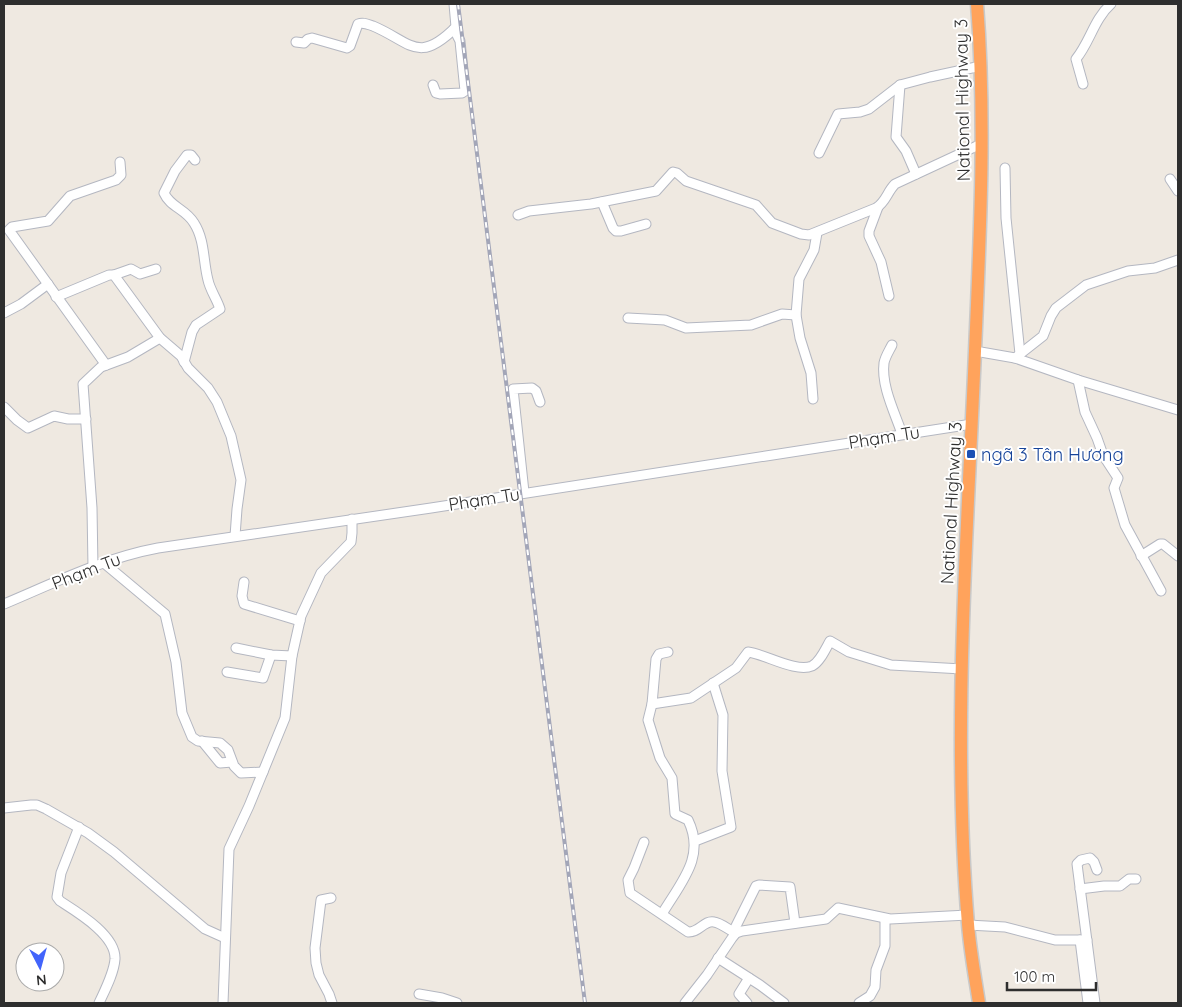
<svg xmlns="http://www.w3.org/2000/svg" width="1182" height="1007" viewBox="0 0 1182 1007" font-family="Quicksand,sans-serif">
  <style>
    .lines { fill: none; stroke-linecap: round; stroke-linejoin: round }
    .minor-casing { stroke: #b4b7c1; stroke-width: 11 }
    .highway-casing { stroke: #c9c9c9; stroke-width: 15 }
    .minor { stroke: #fff; stroke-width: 9 }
    .highway { stroke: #ffa35c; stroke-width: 12 }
    .rail-casing { stroke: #a3a6b8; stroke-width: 4 }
    .rail { stroke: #fff; stroke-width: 2; stroke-dasharray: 5.5; stroke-linecap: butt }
    .transit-dot { fill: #1a4fb4; stroke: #fff; stroke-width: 2 }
    .labels { text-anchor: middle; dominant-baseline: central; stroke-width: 4; stroke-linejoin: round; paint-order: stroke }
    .street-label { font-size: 18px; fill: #2e2e2e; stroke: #fff }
    .transit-label { font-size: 18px; fill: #164399; stroke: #fff; text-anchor: start }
  </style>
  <rect width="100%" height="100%" fill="#efe9e1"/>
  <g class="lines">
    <!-- minor casing -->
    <g class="minor-casing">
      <g id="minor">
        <path d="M 296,42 L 304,43 L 308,39 L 312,38 L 347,48 L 350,46 L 358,24 C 363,22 367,24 373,26 C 411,42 418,65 456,27 L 454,4"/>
        <path d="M 1083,84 L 1076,59 C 1090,42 1094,19 1111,4"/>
        <polyline points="433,85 436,93 440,94 462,93 465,91 460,41 454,29"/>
        <polyline points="900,85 896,137 906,151 916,174"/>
        <polyline points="819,153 838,114 860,112 869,109 900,85 930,77 981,66"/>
        <polyline points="1005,168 1006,218 1020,354"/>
        <polyline points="1170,179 1178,191"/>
        <polyline points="602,202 613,228 616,231 621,231 646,224"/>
        <polyline points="878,207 869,231 869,236 881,262 889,296"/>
        <path d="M 518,215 L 529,211 L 591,204 L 656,191 L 673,172 L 677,173 L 686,181 L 756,205 L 772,223 L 801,234 L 809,235 L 876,208 C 886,202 887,192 895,184 L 981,144"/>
        <polyline points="114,275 131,269 140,274 156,269"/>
        <polyline points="56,297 109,275 114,275 160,338 181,356 188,368 208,388 217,402 231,436 241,480 237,509 235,536"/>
        <polyline points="4,313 21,304 48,284"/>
        <polyline points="628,318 665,320 686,328 751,325 782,314 796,315"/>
        <path d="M 892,345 C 889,351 885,357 884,363 C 881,386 895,413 902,434"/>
        <polyline points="975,351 1015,358 1078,380 1178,410"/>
        <polyline points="1015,358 1043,336 1051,316 1056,308 1086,285 1128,271 1155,268 1178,260"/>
        <path d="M 184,362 L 192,332 L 196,325 L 220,309 C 217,299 210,290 208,280 C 203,261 205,240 194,223 C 186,209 170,207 164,193 L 175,171 L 187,155 L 191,155 L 195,160"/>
        <polyline points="106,365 9,230 12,227 48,221 70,196 116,180 121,175 120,162"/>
        <polyline points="1078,380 1085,412 1097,438 1103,455 1118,478 1114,488 1125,525 1161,591"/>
        <polyline points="813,399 811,373 800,338 796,315 799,279 814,250 817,233"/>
        <polyline points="4,407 17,420 28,428 54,416 68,419 86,419"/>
        <polyline points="524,492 513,389 532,388 536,391 540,402"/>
        <polyline points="1141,556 1160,544 1163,544 1178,556"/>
        <polyline points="104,563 165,614 176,662 182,713 192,737 198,741 220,743 228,750 234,766 241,773 263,772"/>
        <polyline points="93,567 92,508 83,384 101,367 128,357 160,338"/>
        <polyline points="244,582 242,596 244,604 300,621"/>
        <path d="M 4,604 C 54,583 104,558 158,548 L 431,508 L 972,424"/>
        <polyline points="236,648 271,655 292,656"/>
        <polyline points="227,672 263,678 271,655"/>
        <path d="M 652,704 L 691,698 L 736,668 L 748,652 C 765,654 796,673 812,666 C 820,662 826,648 830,641 L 849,652 L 891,665 L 962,669"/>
        <polyline points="202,741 220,763 232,762"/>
        <polyline points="4,808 31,805 37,805 46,809 88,833 114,852 205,929 225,938"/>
        <path d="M 79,827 L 61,873 L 57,897 L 60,901 C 77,912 116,935 115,959 C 114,973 105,990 99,1003"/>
        <polyline points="695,841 731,827 722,771 723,715 713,683"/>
        <path d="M 644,842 L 634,868 L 628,880 L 630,893 L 688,932 C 699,933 704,920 714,922 C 721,923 729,930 736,933"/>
        <polyline points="1080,889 1104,886 1120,886 1129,879 1136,879"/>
        <polyline points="331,898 321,900 315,948 316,963 319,975 329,994 332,1003"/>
        <path d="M 662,914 C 681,882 706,857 688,820 L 675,814 L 672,778 L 660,758 L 648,720 L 652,704 L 656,659 L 659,654 L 668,652"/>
        <polyline points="968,925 1005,927 1055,940 1087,940"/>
        <polyline points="733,932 756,886 759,885 790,887 795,923"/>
        <polyline points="1080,940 1088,1003"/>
        <polyline points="718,958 760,985 784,1003"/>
        <polyline points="419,994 442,998 457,1003"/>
        <polyline points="223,1003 229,849 249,806 285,718 292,656 301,616 321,573 351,542 352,533 352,519"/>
        <polyline points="685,1003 707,975 732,938 736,933 742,931 826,919 838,908 890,919 968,915"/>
        <polyline points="747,1003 739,994 749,978"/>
        <polyline points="859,1003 870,996 875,987 876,970 885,946 885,919"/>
        <polyline points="1095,1003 1077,864 1081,860 1090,858 1094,862 1097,870"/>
      </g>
    </g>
    <!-- highway casing -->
    <g class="highway-casing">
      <path id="highway" d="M 977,4 C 986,119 980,235 975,351 C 967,541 952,733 968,924 C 970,950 975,977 979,1003"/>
    </g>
    <!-- minor -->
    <use href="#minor" class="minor"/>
    <!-- highway -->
    <use href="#highway" class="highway"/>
    <!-- rail casing -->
    <g class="rail-casing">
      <polyline id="rail" points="458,4 585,1003"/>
    </g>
    <!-- rail -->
    <use href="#rail" class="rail"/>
  </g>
  <!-- markers -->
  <rect class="transit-dot" x="966" y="449" width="10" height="10" rx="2.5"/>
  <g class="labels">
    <!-- street labels -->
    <g class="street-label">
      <text transform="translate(962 100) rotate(-91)">National Highway 3</text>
      <text transform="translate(884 437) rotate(-9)">Phạm Tu</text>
      <text transform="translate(484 499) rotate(-9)">Phạm Tu</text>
      <text transform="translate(951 503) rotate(-87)">National Highway 3</text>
      <text transform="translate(86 571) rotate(-21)">Phạm Tu</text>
    </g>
    <!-- transit labels -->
    <g class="transit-label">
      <text x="981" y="454">ngã 3 Tân Hương</text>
    </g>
  </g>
  <!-- border -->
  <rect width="1182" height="1007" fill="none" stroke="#2e2e2e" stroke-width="10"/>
  <!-- north arrow -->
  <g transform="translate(40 967) rotate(174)"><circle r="24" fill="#ffffff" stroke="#ababab"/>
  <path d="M0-4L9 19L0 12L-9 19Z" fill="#4264fb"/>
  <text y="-8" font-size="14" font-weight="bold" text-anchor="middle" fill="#2e2e2e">N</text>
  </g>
  <!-- scale -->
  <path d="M1007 982v8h89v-8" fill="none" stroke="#2e2e2e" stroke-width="2.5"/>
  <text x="1014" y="982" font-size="15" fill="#2e2e2e" stroke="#ffffff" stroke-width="4" paint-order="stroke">100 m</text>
</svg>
